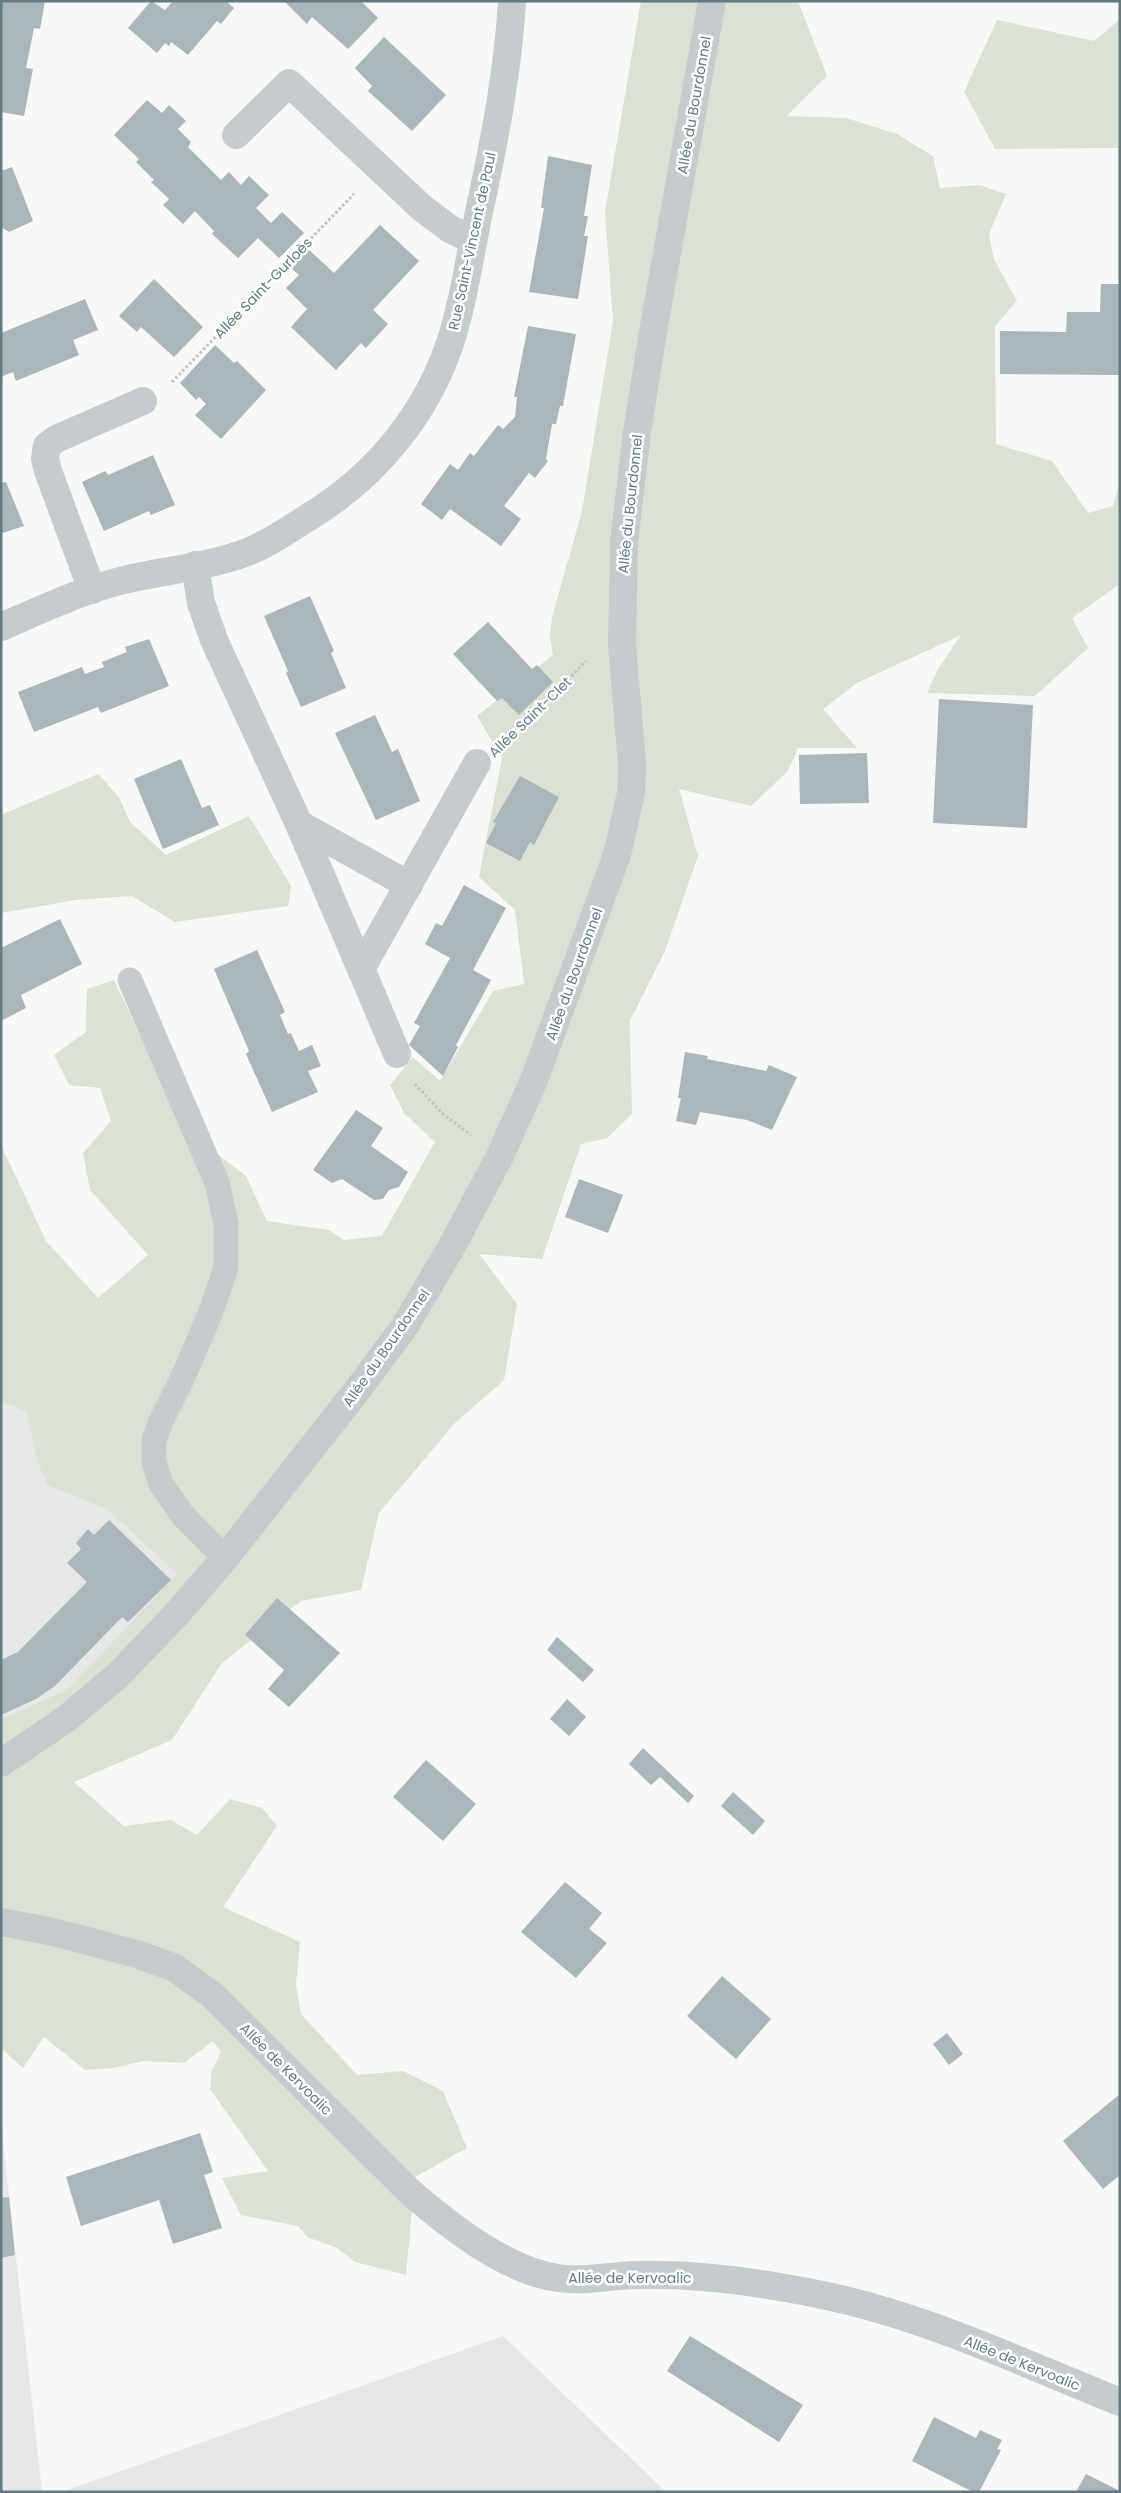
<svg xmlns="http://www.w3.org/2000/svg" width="1121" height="2493" viewBox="0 0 1121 2493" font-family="Poppins,sans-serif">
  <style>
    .built { fill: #e6e8e7 }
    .green { fill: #dce1d6 }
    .building { fill: #aab6b9 }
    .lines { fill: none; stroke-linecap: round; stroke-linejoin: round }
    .path { stroke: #bfc3c4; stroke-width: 3; stroke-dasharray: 2.5 2.5; stroke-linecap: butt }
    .lane { stroke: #c6cbcd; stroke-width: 25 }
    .street { stroke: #c6cbcd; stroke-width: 28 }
    .labels { text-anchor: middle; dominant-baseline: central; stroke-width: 5; stroke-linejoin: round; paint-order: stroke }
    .street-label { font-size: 14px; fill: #627a82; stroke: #fff }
  </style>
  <rect width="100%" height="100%" fill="#f8f8f6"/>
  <!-- built -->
  <g class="built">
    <polygon points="1,1383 199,1569 108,1665 1,1746"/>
    <polygon points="1,2123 42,2490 37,2492 1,2492"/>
    <polygon points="503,2336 666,2492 62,2492"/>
  </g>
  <!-- green -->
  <g class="green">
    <polygon points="641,1 798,1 827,76 787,116 846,118 897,134 933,156 940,188 979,185 1006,194 989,234 994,259 1017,301 995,326 996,444 1052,461 1088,513 1113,506 1120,480 1120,584 1072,618 1088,648 1035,696 927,693 938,669 961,635 857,683 823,709 857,748 798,748 788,771 751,806 679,789 698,856 665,951 630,1021 632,1114 607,1138 581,1144 542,1259 479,1254 517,1304 504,1380 454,1424 379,1513 361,1590 301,1601 222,1663 172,1740 74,1782 124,1826 171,1820 197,1835 230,1799 262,1808 277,1826 223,1907 300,1942 296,1985 301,2014 357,2075 403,2071 443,2091 467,2148 415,2177 406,2275 355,2262 337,2248 307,2237 298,2226 241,2215 222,2178 268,2171 210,2089 212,2070 221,2052 213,2041 184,2063 143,2061 114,2068 85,2070 44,2037 23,2068 1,2048 1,1719 67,1690 177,1574 107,1509 47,1485 37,1460 26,1411 1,1402 1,1145 46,1241 98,1298 148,1255 90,1190 83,1153 111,1121 100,1088 69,1085 54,1055 86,1032 87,989 114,980 185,1129 246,1176 267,1221 329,1230 344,1240 382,1236 435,1142 404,1113 390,1085 413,1057 440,1081 493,991 524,984 515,910 479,877 502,758 477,716 553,655 550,637 552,617 582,511 613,321 605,212"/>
    <polygon points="1120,19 1120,148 995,149 964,92 997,20 1094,41"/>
    <polygon points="98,774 119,797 130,822 166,855 249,816 291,886 288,906 175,922 132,896 76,900 1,913 1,815"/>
  </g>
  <!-- building -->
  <g class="building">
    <polygon points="1,1 45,1 40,29 34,28 26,68 33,69 24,116 1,112"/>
    <polygon points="151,1 165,10 173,1 226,1 234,8 221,24 217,21 188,55 171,42 169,46 165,43 157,53 128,28"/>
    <polygon points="284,1 361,1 378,18 348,49 312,17 307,24"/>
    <polygon points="384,37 446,95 412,131 368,91 372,86 355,68"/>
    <polygon points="147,100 162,113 169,105 186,121 178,129 191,142 188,147 221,180 229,172 241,185 249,176 269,195 256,208 271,223 282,212 304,233 279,258 258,238 238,258 212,234 214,231 195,211 183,224 163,205 169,199 151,182 154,180 136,162 139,159 114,135"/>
    <polygon points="548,156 592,165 584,216 588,216 584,236 588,236 578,299 529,292 544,208 541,208"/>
    <polygon points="12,167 33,221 9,232 1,227 1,171"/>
    <polygon points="380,225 419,261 373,310 388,324 366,348 361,343 336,370 291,327 307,309 286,288 299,275 290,267 307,248 334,273"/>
    <polygon points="154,279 203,327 174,357 141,327 137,332 119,316"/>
    <polygon points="1101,284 1120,284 1120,375 1000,374 1000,331 1066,332 1067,312 1100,312"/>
    <polygon points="85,299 98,330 73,340 79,355 16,381 13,372 1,377 1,333"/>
    <polygon points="528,326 576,334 563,406 560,406 556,424 552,424 546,459 548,461 535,478 529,473 504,506 521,519 501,546 450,509 442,520 421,504 450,464 458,470 470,453 474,456 498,425 503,429 515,417 517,397 514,397"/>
    <polygon points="215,345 234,363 237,361 266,390 221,439 195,415 206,404 199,397 196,400 180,383"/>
    <polygon points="153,455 175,505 151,515 149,511 104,531 82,482 105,471 108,475"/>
    <polygon points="6,482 24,526 3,533 1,528 1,483"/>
    <polygon points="310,596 334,651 331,653 346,688 301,707 286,673 288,671 264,616"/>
    <polygon points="488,622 532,669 537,665 553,682 519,715 502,698 497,701 453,654"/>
    <polygon points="149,639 169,686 101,713 98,707 34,732 18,692 82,667 85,674 104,667 102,662 127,652 125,647"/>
    <polygon points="939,699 1033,705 1027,828 933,823"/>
    <polygon points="375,715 392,752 398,749 420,801 376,820 335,733"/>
    <polygon points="867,753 869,803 800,804 799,755"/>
    <polygon points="181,759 202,808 210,805 219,825 163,849 134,779"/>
    <polygon points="520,776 559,797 534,845 530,842 520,861 486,843 496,823 493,822"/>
    <polygon points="464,885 506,908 473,970 491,980 456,1045 458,1047 443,1076 409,1045 420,1026 414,1023 450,958 425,944 436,923 442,926"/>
    <polygon points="60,919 82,964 21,995 26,1008 1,1021 1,948"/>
    <polygon points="257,950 285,1012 280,1015 288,1034 291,1033 299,1051 312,1045 321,1066 308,1071 318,1092 272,1112 246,1054 249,1051 214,969"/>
    <polygon points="685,1052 708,1056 707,1059 766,1071 769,1065 797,1077 772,1130 747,1120 700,1112 696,1125 676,1121 681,1098 678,1098"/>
    <polygon points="356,1110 383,1128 371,1146 408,1172 399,1187 389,1190 383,1199 374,1200 342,1179 332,1183 313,1170"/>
    <polygon points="579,1179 623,1195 608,1233 565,1217"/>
    <polygon points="109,1520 171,1580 128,1622 122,1617 55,1686 36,1699 1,1715 1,1660 18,1652 87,1582 67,1563 81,1549 76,1543 88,1529 94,1535"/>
    <polygon points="277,1598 340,1653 289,1707 268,1689 284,1670 245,1635"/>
    <polygon points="557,1637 594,1670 583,1682 547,1650"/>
    <polygon points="567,1699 586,1717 569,1736 550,1719"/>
    <polygon points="643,1748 694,1796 688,1803 660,1777 651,1785 629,1764"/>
    <polygon points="426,1760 476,1804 443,1841 393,1797"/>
    <polygon points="733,1792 765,1821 753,1835 721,1806"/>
    <polygon points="565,1882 602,1913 589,1929 607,1943 576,1978 521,1932"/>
    <polygon points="722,1976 771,2019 736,2059 687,2016"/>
    <polygon points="947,2033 963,2054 949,2065 933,2044"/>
    <polygon points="1120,2094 1120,2175 1103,2189 1063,2141"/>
    <polygon points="200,2133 213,2172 204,2175 222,2228 173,2244 159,2200 81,2226 66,2177"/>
    <polygon points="9,2197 15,2255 1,2258 1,2198"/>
    <polygon points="690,2336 803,2405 779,2442 667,2371"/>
    <polygon points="934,2417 976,2438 980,2430 1002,2440 997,2449 1001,2450 979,2492 973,2492 912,2461"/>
    <polygon points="1086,2474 1120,2491 1120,2492 1076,2492"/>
  </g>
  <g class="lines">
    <!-- path -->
    <g class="path">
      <polyline points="172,382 354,194"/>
      <polyline points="506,745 586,661"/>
      <polyline points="415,1084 442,1113 471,1135"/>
    </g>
    <!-- lane -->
    <polyline class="lane" points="130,980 217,1183 226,1223 226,1268 210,1314 183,1377 161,1421 154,1441 154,1462 161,1484 184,1517 225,1558"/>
    <!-- street -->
    <g class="street">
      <polyline points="236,135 289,83 422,208 450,229 473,240"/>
      <polyline points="195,565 201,603 214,640 299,824 361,969 477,763"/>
      <polyline points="92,590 48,471 45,458 47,446 56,439 143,401"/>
      <path d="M 1,627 C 41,610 82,590 124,580 C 161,571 200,568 236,556 C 263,548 288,530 312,515 C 378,474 429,411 452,337 C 465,296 470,254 479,212 C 494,143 508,72 512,1"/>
      <polyline points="299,824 409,885"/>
      <polyline points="361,969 397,1054"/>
      <polyline points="1,1763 66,1719 117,1676 175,1616 225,1558 355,1393 405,1326 452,1246 500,1156 534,1080 617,855 631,793 632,764 622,645 624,542 637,432 653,332 712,1"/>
      <path d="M 1,1922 L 49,1931 L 137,1954 L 175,1968 L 212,1995 L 409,2191 C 448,2225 506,2271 558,2278 C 584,2282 608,2276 634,2275 C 698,2273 765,2283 827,2296 C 927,2317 1025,2364 1120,2402"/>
    </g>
  </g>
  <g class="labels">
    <!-- street labels -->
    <g class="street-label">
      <text transform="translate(694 105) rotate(-80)">Allée du Bourdonnel</text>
      <text transform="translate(472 241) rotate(-78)">Rue Saint-Vincent de Paul</text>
      <text transform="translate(263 288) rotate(-46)">Allée Saint-Gurloès</text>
      <text transform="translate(630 504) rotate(-84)">Allée du Bourdonnel</text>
      <text transform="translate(530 717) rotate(-44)">Allée Saint-Clet</text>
      <text transform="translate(574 974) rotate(-70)">Allée du Bourdonnel</text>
      <text transform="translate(386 1348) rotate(-55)">Allée du Bourdonnel</text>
      <text transform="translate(286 2069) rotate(45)">Allée de Kervoalic</text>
      <text x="630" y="2278">Allée de Kervoalic</text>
      <text transform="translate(1022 2363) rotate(22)">Allée de Kervoalic</text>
    </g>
  </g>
  <!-- border -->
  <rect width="1121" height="2493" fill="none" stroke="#627a82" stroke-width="5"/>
</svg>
